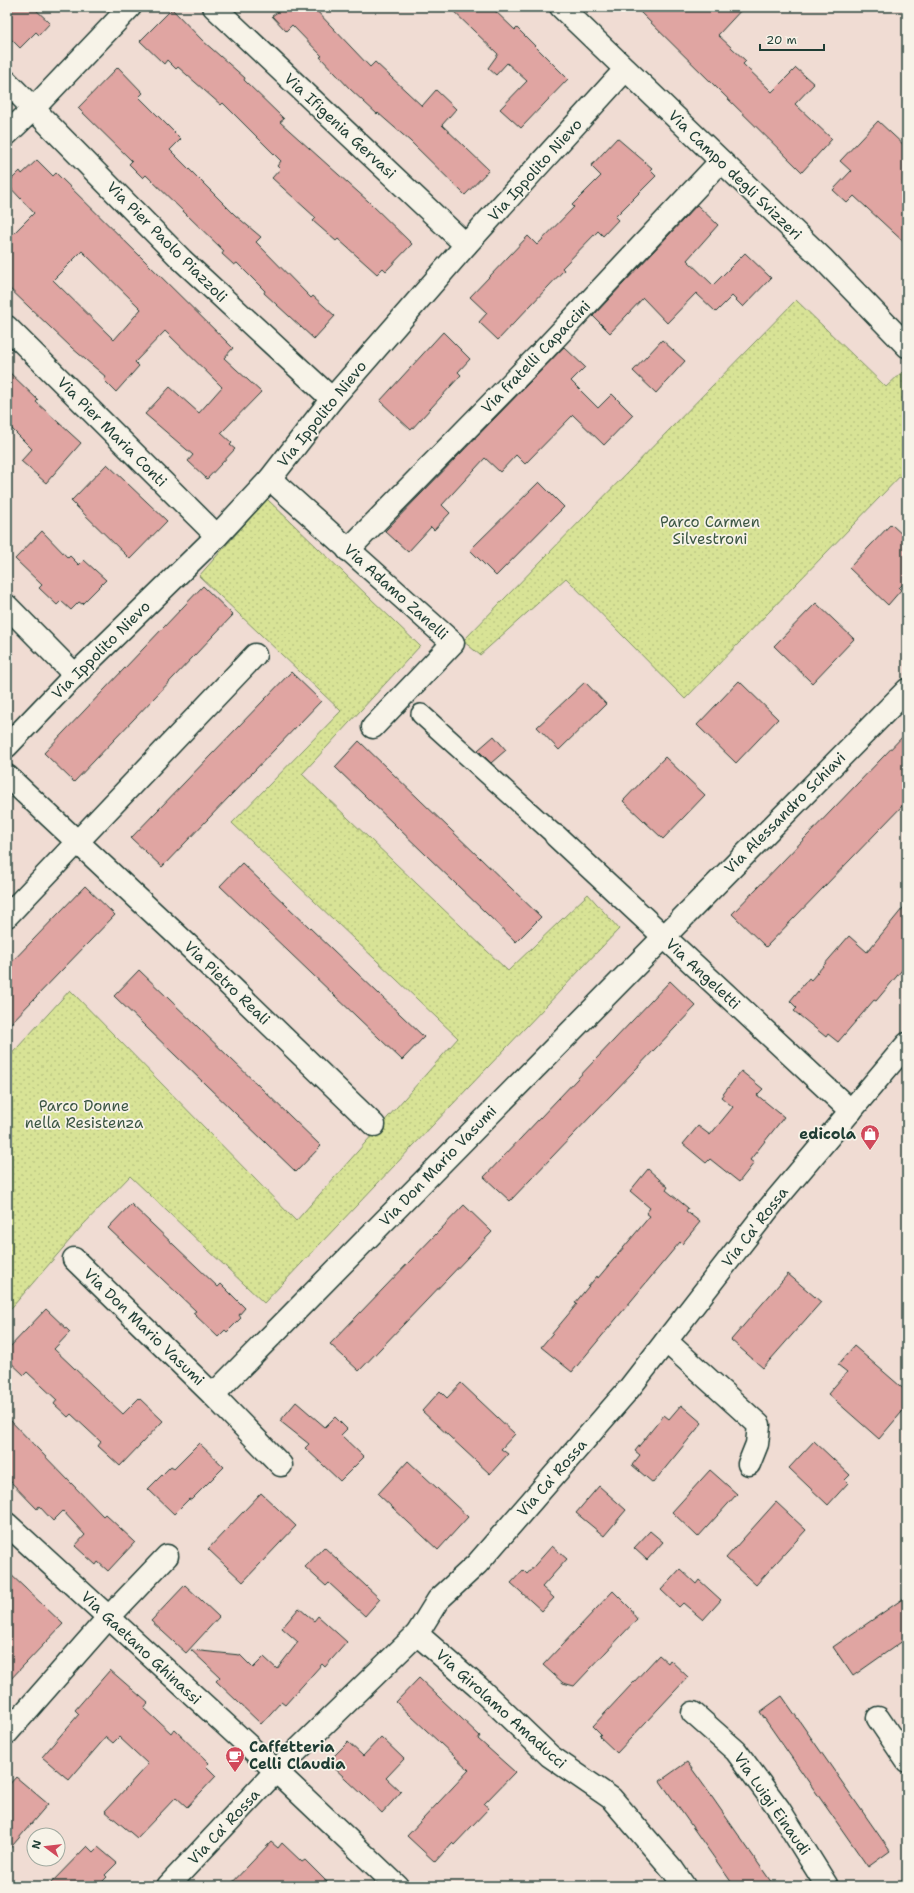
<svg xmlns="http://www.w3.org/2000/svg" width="914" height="1893" viewBox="0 0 914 1893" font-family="'Shantell Sans',sans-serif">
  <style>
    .park { fill: url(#park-dots); stroke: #7c9065 }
    .building { fill: #e0a5a2; stroke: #1f3d34; fill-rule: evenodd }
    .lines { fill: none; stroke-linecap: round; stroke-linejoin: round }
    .pedestrian-casing { stroke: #1f3d34; stroke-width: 22 }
    .minor-casing { stroke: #1f3d34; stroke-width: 25 }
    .secondary-casing { stroke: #1f3d34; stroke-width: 25 }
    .pedestrian { stroke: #f7f3e8; stroke-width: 19 }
    .minor { stroke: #f7f3e8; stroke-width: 22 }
    .secondary { stroke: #f7f3e8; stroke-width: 22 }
    .labels { text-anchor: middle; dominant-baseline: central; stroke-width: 3.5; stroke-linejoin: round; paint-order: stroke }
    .street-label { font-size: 15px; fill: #1f3d34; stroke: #f7f3e8 }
    .park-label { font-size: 15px; fill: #3b5643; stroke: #f7f3e8 }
    .poi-label { font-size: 15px; font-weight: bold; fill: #1f3d34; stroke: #f7f3e8; text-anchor: end }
  </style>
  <defs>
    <pattern id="park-dots" width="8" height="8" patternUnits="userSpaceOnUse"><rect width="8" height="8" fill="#d8e396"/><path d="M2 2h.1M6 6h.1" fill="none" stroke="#b9c482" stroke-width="1.8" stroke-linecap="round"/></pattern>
  </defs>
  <rect width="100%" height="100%" fill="#f0dcd3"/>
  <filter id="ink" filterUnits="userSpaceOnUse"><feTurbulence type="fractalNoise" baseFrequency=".025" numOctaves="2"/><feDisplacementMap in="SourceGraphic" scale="8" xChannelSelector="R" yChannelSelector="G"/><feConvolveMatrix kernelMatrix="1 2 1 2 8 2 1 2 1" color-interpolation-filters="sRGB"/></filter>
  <g filter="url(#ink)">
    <!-- park -->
    <g class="park">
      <polygon points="796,300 886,387 902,372 907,377 907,469 685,699 566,578 480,655 463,641"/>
      <polygon points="267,499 420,646 302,774 508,971 588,894 619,929 264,1303 130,1176 82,1226 7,1313 7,1059 70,990 296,1221 458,1038 232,823 341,711 199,576"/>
    </g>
    <!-- building -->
    <g class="building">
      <polygon points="7,7 33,7 50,23 39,35 36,32 20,48 7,35"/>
      <polygon points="276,7 313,7 370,67 375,62 422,106 436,90 456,109 442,125 489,170 465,195 410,141 378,113 377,114 350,89 320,57 322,56 292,25 286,31 272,16 279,11"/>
      <polygon points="449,7 491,7 515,30 517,28 568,79 521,128 500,109 527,81 507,63 496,75 488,68 498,54"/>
      <polygon points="635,7 744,7 718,35 746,61 743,64 772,92 796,68 814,84 795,104 832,139 802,172"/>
      <polygon points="172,9 203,41 245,78 244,80 284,119 280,122 368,201 412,244 386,271 383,268 377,274 338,239 336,241 313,221 316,218 272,178 280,169 277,166 281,161 223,103 221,105 178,67 176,69 167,60 164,64 140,41"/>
      <polygon points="118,67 143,93 139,97 181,139 170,150 235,215 261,237 256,242 311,298 313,296 335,316 314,339 264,293 265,291 237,263 234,265 222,254 224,251 146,175 143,178 129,164 132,161 78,108"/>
      <polygon points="878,121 907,148 907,245 854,196 847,203 833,190 851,171 840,161"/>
      <polygon points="617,138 652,168 650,170 656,176 615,217 618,220 603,236 598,231 562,268 564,270 498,340 479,322 487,313 470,297 528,236 537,245 574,207 572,205 601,176 591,166"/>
      <path d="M 37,160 L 53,176 L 56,173 L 233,348 L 224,358 L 261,392 L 221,433 L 232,443 L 230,445 L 235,449 L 207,479 L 188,461 L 193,455 L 145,414 L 170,387 L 199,413 L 222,387 L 165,331 L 135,362 L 139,366 L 116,392 L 104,380 L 106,377 L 72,348 L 7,286 L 7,240 L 34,213 L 7,184 L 20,171 L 22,174 ZM 82,251 L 141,309 L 114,340 L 53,280 Z"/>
      <polygon points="697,205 718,225 687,260 713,285 745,253 771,278 743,307 732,296 716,312 696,293 667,323 643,298 610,333 593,316"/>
      <polygon points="443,332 470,359 458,372 461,375 411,430 380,401"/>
      <polygon points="662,340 685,361 656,393 633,371"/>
      <polygon points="564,347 585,367 571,381 598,408 612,394 633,415 604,445 573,415 525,464 516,455 500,472 485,458 442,505 450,513 434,530 431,527 408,552 385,531"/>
      <polygon points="7,370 38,400 36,402 81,443 46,483 21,461 32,449 7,424"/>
      <polygon points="107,464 167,521 130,559 71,501"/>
      <polygon points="539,482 564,507 496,576 470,550"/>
      <polygon points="891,524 907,539 907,580 899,588 901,590 888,605 849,568"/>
      <polygon points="42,531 68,558 70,556 79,565 84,560 106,580 82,604 79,602 71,610 61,601 57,605 39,588 42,585 15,559"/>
      <polygon points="203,586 233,615 74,782 44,753"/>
      <polygon points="816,603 854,639 812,683 774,646"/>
      <polygon points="291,672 321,701 162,867 131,838"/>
      <polygon points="739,681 778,719 736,763 697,725"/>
      <polygon points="585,682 606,704 559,750 537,727"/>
      <polygon points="907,732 907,801 766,947 732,914"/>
      <polygon points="494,736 506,750 491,763 478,750"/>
      <polygon points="359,741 541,917 516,942 335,767"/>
      <polygon points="665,757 705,795 663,839 623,801"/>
      <polygon points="242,863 424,1037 402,1060 220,886"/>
      <polygon points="85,886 115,915 7,1027 7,967"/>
      <polygon points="907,903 907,964 876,1001 874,1000 838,1042 828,1034 826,1037 794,1011 797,1008 790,1001 809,978 811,980 849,936 867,952"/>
      <polygon points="139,970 321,1146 296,1172 114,996"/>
      <polygon points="670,981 696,1006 510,1201 484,1177"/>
      <polygon points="741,1071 763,1089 757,1095 784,1117 750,1160 754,1163 739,1182 710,1159 706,1163 683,1144 698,1126 710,1135 733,1107 721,1097"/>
      <polygon points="648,1169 668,1187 666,1190 688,1208 686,1211 700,1222 682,1244 680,1242 572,1372 541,1347 577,1304 575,1303 597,1276 598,1278 650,1216 646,1213 650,1208 630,1191"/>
      <polygon points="131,1204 218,1287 221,1284 245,1308 239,1315 241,1318 227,1332 225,1330 218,1337 193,1313 196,1311 108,1228"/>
      <polygon points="464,1205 492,1232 359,1371 330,1344"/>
      <polygon points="788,1274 821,1302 763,1368 731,1340"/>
      <polygon points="46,1309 70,1332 54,1349 93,1386 123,1414 139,1398 163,1421 120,1466 98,1446 101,1442 71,1414 68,1417 54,1404 57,1400 27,1372 24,1375 7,1359 7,1350"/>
      <polygon points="854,1346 907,1392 907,1406 879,1439 828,1394 847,1372 838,1365"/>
      <polygon points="461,1383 515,1434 501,1449 508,1454 490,1474 422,1411 440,1391 447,1398"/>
      <polygon points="296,1402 325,1427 335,1417 347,1429 341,1435 364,1457 340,1481 305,1448 309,1444 280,1421"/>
      <polygon points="681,1405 702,1423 653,1483 632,1465 640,1455 635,1451 664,1415 669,1419"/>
      <polygon points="7,1417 103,1516 105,1514 135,1542 108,1571 98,1562 96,1565 75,1546 85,1535 63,1511 53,1521 39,1506 37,1509 7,1478"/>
      <polygon points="814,1441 850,1475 845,1480 848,1483 828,1505 789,1468"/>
      <polygon points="199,1443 224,1467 191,1500 189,1499 174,1514 148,1489 171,1466 174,1468"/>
      <polygon points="408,1461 468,1517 438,1550 378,1494"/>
      <polygon points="710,1470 737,1494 698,1537 672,1512"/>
      <polygon points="599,1486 626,1510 604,1536 576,1513"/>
      <polygon points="261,1493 296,1526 243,1582 208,1549"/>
      <polygon points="776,1502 806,1530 756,1585 726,1558"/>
      <polygon points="650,1531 663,1542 647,1560 634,1548"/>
      <polygon points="552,1546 567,1559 542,1587 554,1598 542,1611 511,1583 523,1570 527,1574"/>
      <polygon points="324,1547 380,1599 365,1616 329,1583 326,1586 305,1567"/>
      <polygon points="680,1569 696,1584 699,1580 721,1600 703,1620 683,1603 679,1607 661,1590"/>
      <polygon points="7,1571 63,1624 7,1683"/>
      <polygon points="185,1585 219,1617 186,1653 151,1621"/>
      <polygon points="613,1591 632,1610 633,1614 637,1619 574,1686 563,1683 543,1665"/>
      <polygon points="907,1596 907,1638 853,1676 833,1647"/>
      <polygon points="299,1608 314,1621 318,1616 347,1642 325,1667 322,1664 285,1705 281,1702 261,1724 216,1681 220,1677 191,1650 240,1655 253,1668 264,1657 277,1669 298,1642 282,1628"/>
      <polygon points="659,1655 668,1663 670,1660 688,1677 617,1753 599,1736 601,1734 593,1726"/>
      <polygon points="110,1670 148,1703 144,1708 171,1733 174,1729 209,1763 206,1766 216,1776 187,1807 176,1797 137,1838 105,1811 148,1764 119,1737 113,1743 106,1737 69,1780 42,1757 79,1714 75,1710"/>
      <polygon points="419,1678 480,1736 478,1739 515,1772 484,1804 489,1808 454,1845 452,1843 435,1862 407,1836 469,1770 396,1702"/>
      <polygon points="782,1696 890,1851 868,1867 760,1712"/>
      <polygon points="381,1737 404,1759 386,1778 401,1792 382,1813 328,1762 348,1742 363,1756"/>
      <polygon points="687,1762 705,1787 774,1886 734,1886 660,1781"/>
      <polygon points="16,1777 48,1804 7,1852 7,1787"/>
      <polygon points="271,1842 278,1848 282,1843 302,1862 305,1860 331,1886 229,1886"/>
      <polygon points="87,1846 93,1852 98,1847 117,1863 105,1875 107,1877 98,1886 48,1886"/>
    </g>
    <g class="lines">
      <!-- pedestrian casing -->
      <g class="pedestrian-casing">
        <polyline id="pedestrian" points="421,714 556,836"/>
      </g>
      <!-- minor casing -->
      <g class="minor-casing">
        <g id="minor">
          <polyline points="214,7 466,245"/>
          <polyline points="7,82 182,260 332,399"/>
          <polyline points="7,134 34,108 130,7"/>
          <polyline points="7,327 217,536"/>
          <polyline points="270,479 453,643 373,727"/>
          <polyline points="348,550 543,351 721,161"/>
          <polyline points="7,606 75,675"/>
          <polyline points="7,746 75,675 217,536 270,479 332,399 466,245 625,70"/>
          <polyline points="7,776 193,950 374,1125"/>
          <polyline points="556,836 851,1111"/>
          <polyline points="7,916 255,655"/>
          <polyline points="74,1259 213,1395 907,690"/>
          <polyline points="666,1341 759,1425 757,1444 749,1464"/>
          <polyline points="213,1395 281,1465"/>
          <polyline points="7,1524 276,1771 397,1886"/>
          <polyline points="417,1634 478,1687 550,1756 611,1798 673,1870 684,1886"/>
          <polyline points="693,1713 736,1751 779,1809 827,1886"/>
          <polyline points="878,1718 907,1761"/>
          <polyline points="7,1733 108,1618 167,1556"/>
          <polyline points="168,1886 276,1771 417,1634 438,1600 477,1564 628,1390 769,1208 907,1044"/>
        </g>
      </g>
      <!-- secondary casing -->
      <g class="secondary-casing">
        <polyline id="secondary" points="561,7 822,258 907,346"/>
      </g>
      <!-- pedestrian -->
      <use href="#pedestrian" class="pedestrian"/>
      <!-- minor -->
      <use href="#minor" class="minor"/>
      <!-- secondary -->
      <use href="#secondary" class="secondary"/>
    </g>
  </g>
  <!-- icons -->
  <defs>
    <g id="shop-pin" transform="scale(1)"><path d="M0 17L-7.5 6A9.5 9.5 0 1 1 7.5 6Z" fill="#d1495b" stroke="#f7f3e8"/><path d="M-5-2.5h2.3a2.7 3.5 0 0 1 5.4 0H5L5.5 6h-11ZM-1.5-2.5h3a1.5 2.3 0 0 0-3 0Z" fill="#fff"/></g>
    <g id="cafe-pin" transform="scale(1)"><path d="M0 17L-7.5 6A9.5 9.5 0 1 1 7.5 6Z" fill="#d1495b" stroke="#f7f3e8"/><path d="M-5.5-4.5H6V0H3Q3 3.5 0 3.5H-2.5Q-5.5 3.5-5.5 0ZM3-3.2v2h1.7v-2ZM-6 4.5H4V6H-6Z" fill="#fff"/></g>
  </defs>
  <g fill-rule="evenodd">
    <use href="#shop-pin" x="870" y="1134"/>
    <use href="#cafe-pin" x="235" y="1756"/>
  </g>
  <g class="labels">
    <!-- street labels -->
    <g class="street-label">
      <text transform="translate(340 126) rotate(43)">Via Ifigenia Gervasi</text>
      <text transform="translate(535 170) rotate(-48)">Via Ippolito Nievo</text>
      <text transform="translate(735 175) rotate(44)">Via Campo degli Svizzeri</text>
      <text transform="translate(167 242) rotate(45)">Via Pier Paolo Piazzoli</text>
      <text transform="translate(536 357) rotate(-46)">Via fratelli Capaccini</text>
      <text transform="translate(322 414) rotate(-51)">Via Ippolito Nievo</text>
      <text transform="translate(112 432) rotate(45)">Via Pier Maria Conti</text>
      <text transform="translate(396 592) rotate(42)">Via Adamo Zanelli</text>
      <text transform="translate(101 650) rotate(-45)">Via Ippolito Nievo</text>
      <text transform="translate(785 813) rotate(-45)">Via Alessandro Schiavi</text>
      <text transform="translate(703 974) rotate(43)">Via Angeletti</text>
      <text transform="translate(227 983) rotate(44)">Via Pietro Reali</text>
      <text transform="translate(438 1166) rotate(-46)">Via Don Mario Vasumi</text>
      <text transform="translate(755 1227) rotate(-52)">Via Ca' Rossa</text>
      <text transform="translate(144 1327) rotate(44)">Via Don Mario Vasumi</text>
      <text transform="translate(552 1478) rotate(-49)">Via Ca' Rossa</text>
      <text transform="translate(141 1648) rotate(43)">Via Gaetano Ghinassi</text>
      <text transform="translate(501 1709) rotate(42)">Via Girolamo Amaducci</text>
      <text transform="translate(772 1804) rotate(55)">Via Luigi Einaudi</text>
      <text transform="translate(224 1827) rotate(-47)">Via Ca' Rossa</text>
    </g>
    <!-- park labels -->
    <g class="park-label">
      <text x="710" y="522">Parco Carmen<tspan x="710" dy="17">Silvestroni</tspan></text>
      <text x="84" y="1106">Parco Donne<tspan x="84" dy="17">nella Resistenza</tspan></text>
    </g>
    <!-- poi labels -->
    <g class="poi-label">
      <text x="856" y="1134">edicola</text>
      <text x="249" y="1747" text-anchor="start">Caffetteria<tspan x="249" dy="17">Celli Claudia</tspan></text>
    </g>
  </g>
  <!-- margin -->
  <rect width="914" height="1893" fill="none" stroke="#f7f3e8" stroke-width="24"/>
  <rect x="12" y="12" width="890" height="1869" fill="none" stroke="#1f3d34" stroke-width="1.5" filter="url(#ink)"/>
  <!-- north arrow -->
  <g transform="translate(46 1847) rotate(285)"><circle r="19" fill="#f7f3e8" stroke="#a1aaa0"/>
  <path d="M0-3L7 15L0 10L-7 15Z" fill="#d1495b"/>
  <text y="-6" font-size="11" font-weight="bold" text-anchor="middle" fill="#1f3d34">N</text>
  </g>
  <!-- scale -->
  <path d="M760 44v6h64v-6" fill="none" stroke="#1f3d34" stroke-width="2"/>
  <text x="766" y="44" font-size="12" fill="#1f3d34" stroke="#f7f3e8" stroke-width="3" paint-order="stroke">20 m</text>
</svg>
